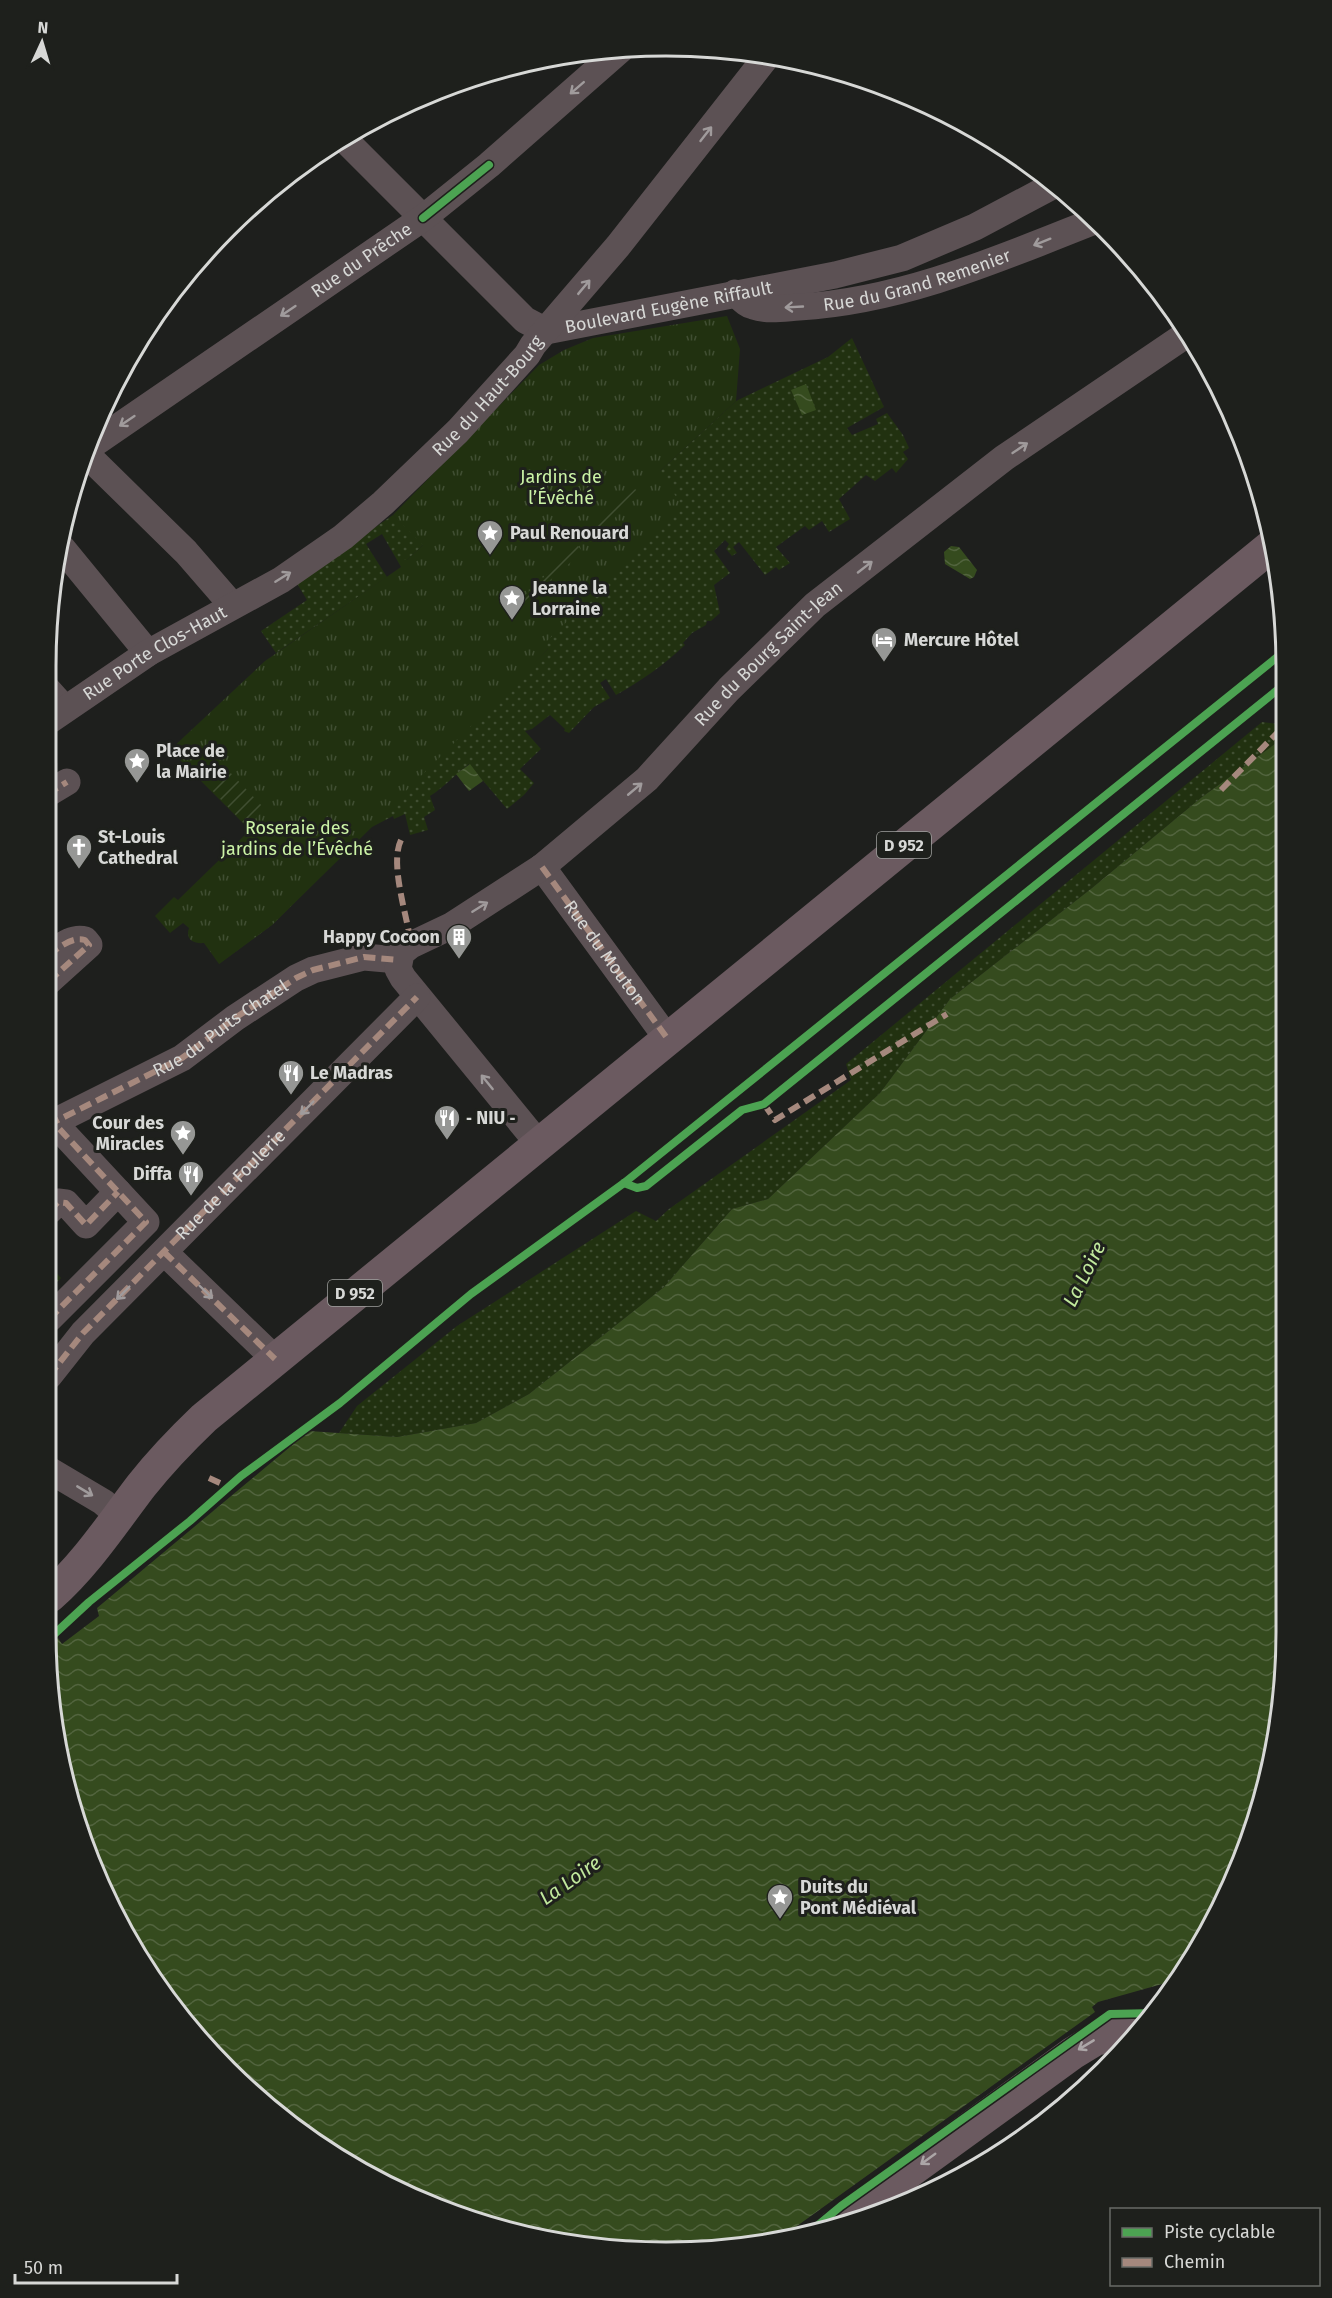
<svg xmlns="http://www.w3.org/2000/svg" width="1332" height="2298" viewBox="0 0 1332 2298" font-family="'Fira Sans',sans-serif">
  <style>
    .grass { fill: url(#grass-dots) }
    .park { fill: url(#park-tufts) }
    .garden { fill: url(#garden-furrows) }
    .water { fill: url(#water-waves) }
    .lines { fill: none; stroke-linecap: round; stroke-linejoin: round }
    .minor { stroke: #5c5154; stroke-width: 27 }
    .major { stroke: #6b5a60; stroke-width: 33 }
    .quiet { stroke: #a5887d; stroke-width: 6; stroke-dasharray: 12 6; stroke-linecap: butt }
    .cycleway-casing { stroke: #1e201c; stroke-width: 11 }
    .cycleway { stroke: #4ca352; stroke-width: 8 }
    .oneway { stroke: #a09b9c }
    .oneway2 { stroke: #aca6a7 }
    .labels { text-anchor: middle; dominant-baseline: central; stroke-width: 6; stroke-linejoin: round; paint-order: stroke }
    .shield { fill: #1e201c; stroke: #a0a19e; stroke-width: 1.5 }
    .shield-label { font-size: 16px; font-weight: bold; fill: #d7d8d6 }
    .street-label { font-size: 18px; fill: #d7d8d6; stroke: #1e201c }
    .park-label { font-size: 18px; fill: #cbf3a6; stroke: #1e201c }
    .poi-label { font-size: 18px; font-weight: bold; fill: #d7d8d6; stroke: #1e201c; text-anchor: start }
    .water-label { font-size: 20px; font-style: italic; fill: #c0e89c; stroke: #1e201c }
    .rim { fill: none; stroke: #d7d8d6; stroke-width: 3 }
  </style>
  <defs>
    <pattern id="grass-dots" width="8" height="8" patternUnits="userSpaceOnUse" patternTransform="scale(1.5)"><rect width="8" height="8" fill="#213110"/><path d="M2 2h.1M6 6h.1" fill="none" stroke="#404e32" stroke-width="1.8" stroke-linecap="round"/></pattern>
    <pattern id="park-tufts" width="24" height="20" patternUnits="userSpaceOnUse" patternTransform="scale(1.5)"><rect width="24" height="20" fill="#213110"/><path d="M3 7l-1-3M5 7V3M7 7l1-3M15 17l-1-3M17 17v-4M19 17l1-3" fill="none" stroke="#404e32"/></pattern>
    <pattern id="garden-furrows" width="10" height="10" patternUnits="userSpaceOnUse" patternTransform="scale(1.5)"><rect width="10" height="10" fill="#213110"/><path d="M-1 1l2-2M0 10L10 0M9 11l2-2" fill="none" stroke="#404e32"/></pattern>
    <pattern id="water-waves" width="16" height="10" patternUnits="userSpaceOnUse" patternTransform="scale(1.5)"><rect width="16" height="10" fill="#354b1e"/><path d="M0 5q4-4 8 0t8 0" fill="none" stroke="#52643e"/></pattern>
  </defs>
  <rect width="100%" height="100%" fill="#1e1f1d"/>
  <!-- grass -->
  <g class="grass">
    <path d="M 852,338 L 884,407 L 847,428 L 852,435 L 878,424 L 876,419 L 887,413 L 903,435 L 909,448 L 903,452 L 908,459 L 896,473 L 892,468 L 875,481 L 866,475 L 839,499 L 850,519 L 829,532 L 822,521 L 809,530 L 805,526 L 776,547 L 790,563 L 779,570 L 776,567 L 765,575 L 739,542 L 733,547 L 737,553 L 732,556 L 726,549 L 729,544 L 725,540 L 714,551 L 730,573 L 714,585 L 720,613 L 711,621 L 707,621 L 706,625 L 692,633 L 683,643 L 685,645 C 664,665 641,681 616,695 L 606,679 L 600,683 L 610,698 L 594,707 L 569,733 L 564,731 L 565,729 L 550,715 L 532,729 L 525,731 L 541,749 L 520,769 L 534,783 L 524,795 L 507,809 L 469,764 C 455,774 445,787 430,796 L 435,810 L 424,817 L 428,830 L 410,835 L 405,814 L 394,819 L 393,816 L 372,827 L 272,925 L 219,964 L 548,649 L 543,645 L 660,471 L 736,401 L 828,357 Z"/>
    <polygon points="393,515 424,544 407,560 397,560 382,534 366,544 387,577 276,653 261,631 307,600 296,582"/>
    <polygon points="1262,722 1286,725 1286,736 1202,797 1092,888 950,999 880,1093 768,1199 732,1209 664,1287 529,1394 476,1423 397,1437 339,1433 357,1406 457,1326 636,1211 656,1221 669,1209 851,1080 846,1064"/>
    <polygon points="49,1265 61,1278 49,1290"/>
  </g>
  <!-- park -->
  <path class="park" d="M 727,316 L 740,349 L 736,401 L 660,471 L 683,508 L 544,644 L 548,649 L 272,925 L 219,964 L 204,943 C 194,944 185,940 189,928 L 183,923 L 170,933 L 155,916 L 174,897 L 178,900 L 250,830 L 170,750 L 265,661 L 401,567 L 397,560 L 407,560 L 423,545 L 393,515 L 539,365 L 564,350 L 593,338 Z"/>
  <!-- garden -->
  <g class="garden">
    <polygon points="635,489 639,492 592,542 586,536"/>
    <polygon points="577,545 583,552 521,605 518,602"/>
    <polygon points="226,768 265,809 247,827 207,785"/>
  </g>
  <!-- water -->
  <g class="water">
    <polygon points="806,384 816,410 802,415 791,390"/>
    <polygon points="951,546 959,547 977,570 974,577 970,579 945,564 944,552"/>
    <polygon points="1286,736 1286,1673 1254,1831 1183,1977 1180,1979 1098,2002 1092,2007 1095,2012 783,2236 781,2234 769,2243 706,2252 585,2248 505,2232 392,2189 321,2148 227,2071 173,2010 109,1907 78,1831 50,1713 50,1644 58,1638 62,1644 99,1616 97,1608 309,1431 397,1437 476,1423 529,1394 664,1287 732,1209 768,1199 880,1093 950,999 1092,888 1202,797"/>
    <polygon points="470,764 483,781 469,791 456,774"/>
  </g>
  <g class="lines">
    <!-- minor -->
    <g class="minor">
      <path id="s1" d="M 343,138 L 525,320 L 546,331 L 835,275 L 902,258 L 975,227 L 1054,185"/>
      <path id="s2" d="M 735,293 C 741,298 747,305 753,306 C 768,311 784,308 799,307 C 903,301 1001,258 1097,220"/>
      <path id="s3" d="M 86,449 L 423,218 L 489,165 L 621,49"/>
      <polyline points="85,453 186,552 232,605"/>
      <polyline points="62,548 148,653"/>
      <polyline points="47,689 65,709"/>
      <path id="s4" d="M 47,722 L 148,653 L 281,580 L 343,537 L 383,503 L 458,431 L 527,355 L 533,345 L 618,246 L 768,55"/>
      <polyline points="47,794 67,782"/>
      <path id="s5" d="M 542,867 L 667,1038"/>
      <path d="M 48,955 C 59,948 72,936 85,940 L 89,945 L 48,982"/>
      <polyline points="48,1125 182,1058 235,1018 296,978 313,970 364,957 398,960"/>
      <path id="s6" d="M 538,1143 L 403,978 L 398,969 L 401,953 L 411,945 L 451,926 L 542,867 L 647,779 L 729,689 L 815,605 L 1004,458 L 1187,334"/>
      <polyline points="49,1211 58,1202 66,1203 86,1225 118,1192"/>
      <polyline points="164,1252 275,1359"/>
      <polyline points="49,1319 146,1222 53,1122"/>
      <path id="s7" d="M 49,1376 L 83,1333 L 417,997"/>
      <polyline points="49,1470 103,1502 119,1516"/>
    </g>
    <!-- major -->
    <g class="major">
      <path d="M 50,1596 C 86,1564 112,1524 141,1486 C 160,1462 182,1439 204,1418 L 1270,547"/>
      <polyline points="833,2227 1073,2053 1096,2039 1142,2030"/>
    </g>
    <!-- quiet -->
    <g class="quiet">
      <polyline points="1221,790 1286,724"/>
      <polyline points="47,794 67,782"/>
      <path d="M 401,840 C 389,864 408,918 411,945"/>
      <polyline points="542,867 667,1038"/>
      <path d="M 48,955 C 59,948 72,936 85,940 L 89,945 L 48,982"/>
      <polyline points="764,1104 775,1120 947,1014"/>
      <path id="s8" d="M 48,1125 L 182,1058 L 235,1018 L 296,978 L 313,970 L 364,957 L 398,960"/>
      <polyline points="49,1211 58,1202 66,1203 86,1225 118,1192"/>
      <polyline points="164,1252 275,1359"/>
      <polyline points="49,1319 146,1222 53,1122"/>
      <polyline points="49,1376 83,1333 417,997"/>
      <polyline points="209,1478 229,1487"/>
    </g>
    <!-- cycleway casing -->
    <g class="cycleway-casing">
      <g id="cycleway">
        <polyline points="423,218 489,165"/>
        <polyline points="624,1183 637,1188 646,1186 742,1110 764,1104 1286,683"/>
        <polyline points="50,1638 89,1602 190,1521 241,1476 340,1403 471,1294 624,1183 1286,650"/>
        <polyline points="806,2235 841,2206 1110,2014 1155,2013"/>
      </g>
    </g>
    <!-- cycleway -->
    <use href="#cycleway" class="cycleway"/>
  </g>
  <!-- one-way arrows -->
  <defs><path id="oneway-shaft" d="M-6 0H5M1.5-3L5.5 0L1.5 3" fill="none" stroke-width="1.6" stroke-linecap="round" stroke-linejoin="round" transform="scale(1.5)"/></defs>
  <g class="oneway">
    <use href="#oneway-shaft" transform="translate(577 88) rotate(139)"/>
    <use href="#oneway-shaft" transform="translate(706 134) rotate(-52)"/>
    <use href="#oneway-shaft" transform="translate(1042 242) rotate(158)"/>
    <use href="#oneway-shaft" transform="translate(584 287) rotate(-50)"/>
    <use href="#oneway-shaft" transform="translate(794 307) rotate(177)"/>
    <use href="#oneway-shaft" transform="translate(288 311) rotate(146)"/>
    <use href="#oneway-shaft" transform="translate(127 421) rotate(146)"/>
    <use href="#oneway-shaft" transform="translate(1020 448) rotate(-34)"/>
    <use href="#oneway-shaft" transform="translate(865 567) rotate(-38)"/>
    <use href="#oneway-shaft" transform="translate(283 577) rotate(-32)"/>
    <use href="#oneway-shaft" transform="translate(635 789) rotate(-40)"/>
    <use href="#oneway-shaft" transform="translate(480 907) rotate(-32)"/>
    <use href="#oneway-shaft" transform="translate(487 1082) rotate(-129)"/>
    <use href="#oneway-shaft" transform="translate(307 1108) rotate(135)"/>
    <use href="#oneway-shaft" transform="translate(206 1292) rotate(44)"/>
    <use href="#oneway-shaft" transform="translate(123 1293) rotate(135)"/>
    <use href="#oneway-shaft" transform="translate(85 1491) rotate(31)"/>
  </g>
  <g class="oneway2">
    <use href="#oneway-shaft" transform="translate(1086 2045) rotate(149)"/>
    <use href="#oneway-shaft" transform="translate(928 2159) rotate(144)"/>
  </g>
  <!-- icons -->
  <defs>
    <g id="sight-pin" transform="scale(1.35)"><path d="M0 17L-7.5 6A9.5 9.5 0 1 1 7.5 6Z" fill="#969795" stroke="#1e201c"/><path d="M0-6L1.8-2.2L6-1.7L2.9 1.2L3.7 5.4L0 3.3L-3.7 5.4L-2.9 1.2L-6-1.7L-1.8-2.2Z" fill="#fff"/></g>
    <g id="hotel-pin" transform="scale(1.35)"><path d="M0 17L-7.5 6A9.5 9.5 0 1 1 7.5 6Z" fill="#969795" stroke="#1e201c"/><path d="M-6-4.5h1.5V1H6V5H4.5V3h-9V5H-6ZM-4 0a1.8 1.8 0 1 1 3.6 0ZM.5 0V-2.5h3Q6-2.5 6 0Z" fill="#fff"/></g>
    <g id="church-pin" transform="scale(1.35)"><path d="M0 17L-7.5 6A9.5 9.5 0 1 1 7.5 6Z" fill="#969795" stroke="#1e201c"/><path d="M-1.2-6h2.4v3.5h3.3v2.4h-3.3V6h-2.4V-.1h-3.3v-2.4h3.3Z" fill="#fff"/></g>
    <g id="building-pin" transform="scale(1.35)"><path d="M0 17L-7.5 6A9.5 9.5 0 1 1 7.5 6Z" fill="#969795" stroke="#1e201c"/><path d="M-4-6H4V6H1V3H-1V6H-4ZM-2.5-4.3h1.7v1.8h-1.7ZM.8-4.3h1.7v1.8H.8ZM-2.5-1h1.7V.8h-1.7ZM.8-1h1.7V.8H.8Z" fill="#fff"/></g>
    <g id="restaurant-pin" transform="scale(1.35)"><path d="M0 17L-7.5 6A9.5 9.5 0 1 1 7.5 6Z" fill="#969795" stroke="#1e201c"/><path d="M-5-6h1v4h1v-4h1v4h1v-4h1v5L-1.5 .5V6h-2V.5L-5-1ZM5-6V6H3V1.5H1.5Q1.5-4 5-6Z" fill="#fff"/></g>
  </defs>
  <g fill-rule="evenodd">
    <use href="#sight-pin" x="490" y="533"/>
    <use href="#sight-pin" x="512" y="598"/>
    <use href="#hotel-pin" x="884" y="640"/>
    <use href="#sight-pin" x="137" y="761"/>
    <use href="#church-pin" x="79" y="847"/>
    <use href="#building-pin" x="459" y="937"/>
    <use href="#restaurant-pin" x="291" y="1073"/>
    <use href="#restaurant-pin" x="447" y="1118"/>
    <use href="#sight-pin" x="183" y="1133"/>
    <use href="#restaurant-pin" x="191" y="1174"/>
    <use href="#sight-pin" x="780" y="1897"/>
  </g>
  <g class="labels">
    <!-- shield labels -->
    <g class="shield">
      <rect x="877" y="832" width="54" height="26" rx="4.5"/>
      <rect x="328" y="1280" width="54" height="26" rx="4.5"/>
    </g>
    <g class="shield-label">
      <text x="904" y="845">D 952</text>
      <text x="355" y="1293">D 952</text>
    </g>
    <!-- street labels -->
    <g class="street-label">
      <text stroke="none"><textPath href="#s3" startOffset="334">Rue du Prêche</textPath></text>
      <text stroke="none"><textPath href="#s2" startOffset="190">Rue du Grand Remenier</textPath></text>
      <text stroke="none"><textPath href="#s1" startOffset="406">Boulevard Eugène Riffault</textPath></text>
      <text stroke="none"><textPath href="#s4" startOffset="552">Rue du Haut-Bourg</textPath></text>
      <text stroke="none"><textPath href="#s4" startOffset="128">Rue Porte Clos-Haut</textPath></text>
      <text stroke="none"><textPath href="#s6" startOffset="717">Rue du Bourg Saint-Jean</textPath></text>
      <text stroke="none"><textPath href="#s5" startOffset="106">Rue du Mouton</textPath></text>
      <text stroke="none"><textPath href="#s8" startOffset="198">Rue du Puits Chatel</textPath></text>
      <text stroke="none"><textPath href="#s7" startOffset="264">Rue de la Foulerie</textPath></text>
    </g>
    <!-- park labels -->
    <g class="park-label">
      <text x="561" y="477">Jardins de<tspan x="561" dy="21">l’Évêché</tspan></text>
      <text x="297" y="828">Roseraie des<tspan x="297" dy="21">jardins de l’Évêché</tspan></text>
    </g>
    <!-- poi labels -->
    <g class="poi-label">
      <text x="510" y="533">Paul Renouard</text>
      <text x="532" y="588">Jeanne la<tspan x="532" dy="21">Lorraine</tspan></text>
      <text x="904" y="640">Mercure Hôtel</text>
      <text x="156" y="751">Place de<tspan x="156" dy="21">la Mairie</tspan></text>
      <text x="98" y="837">St-Louis<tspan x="98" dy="21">Cathedral</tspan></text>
      <text x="440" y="937" text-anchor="end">Happy Cocoon</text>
      <text x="310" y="1073">Le Madras</text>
      <text x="466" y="1118">‑ NIU ‑</text>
      <text x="164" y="1123" text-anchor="end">Cour des<tspan x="164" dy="21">Miracles</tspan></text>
      <text x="172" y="1174" text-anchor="end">Diffa</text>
      <text x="800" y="1887">Duits du<tspan x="800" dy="21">Pont Médiéval</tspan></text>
    </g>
    <!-- water labels -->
    <g class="water-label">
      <text transform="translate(1084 1274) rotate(-63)">La Loire</text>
      <text transform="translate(570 1880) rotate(-35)">La Loire</text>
    </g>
  </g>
  <!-- crop -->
  <path d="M0 0H1332V2298H0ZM666 56H666A610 610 0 0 1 1276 666V1632A610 610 0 0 1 666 2242H666A610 610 0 0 1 56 1632V666A610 610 0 0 1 666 56Z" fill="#1e201c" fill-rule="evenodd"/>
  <path class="rim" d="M666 56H666A610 610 0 0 1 1276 666V1632A610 610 0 0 1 666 2242H666A610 610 0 0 1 56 1632V666A610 610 0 0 1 666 56Z"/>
  <!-- legend -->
  <rect x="1110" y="2208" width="210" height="78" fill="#1e201c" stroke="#686a66" stroke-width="1.5"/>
  <rect x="1122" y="2228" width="30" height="9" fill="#4ca352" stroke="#686a66" stroke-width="1.5"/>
  <text x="1164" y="2238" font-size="18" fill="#d7d8d6">Piste cyclable</text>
  <rect x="1122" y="2258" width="30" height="9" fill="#a5887d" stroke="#686a66" stroke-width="1.5"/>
  <text x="1164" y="2268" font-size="18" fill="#d7d8d6">Chemin</text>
  <!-- north arrow -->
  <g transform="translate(42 42) rotate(4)" stroke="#1e201c" stroke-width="4.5" paint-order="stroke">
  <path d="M0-4.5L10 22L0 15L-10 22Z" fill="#d7d8d6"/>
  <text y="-9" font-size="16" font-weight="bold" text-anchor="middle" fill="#d7d8d6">N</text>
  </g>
  <!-- scale -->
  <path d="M15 2274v9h162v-9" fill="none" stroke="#d7d8d6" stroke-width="3"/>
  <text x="24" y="2274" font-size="18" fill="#d7d8d6" stroke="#1e201c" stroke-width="4.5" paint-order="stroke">50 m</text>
</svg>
